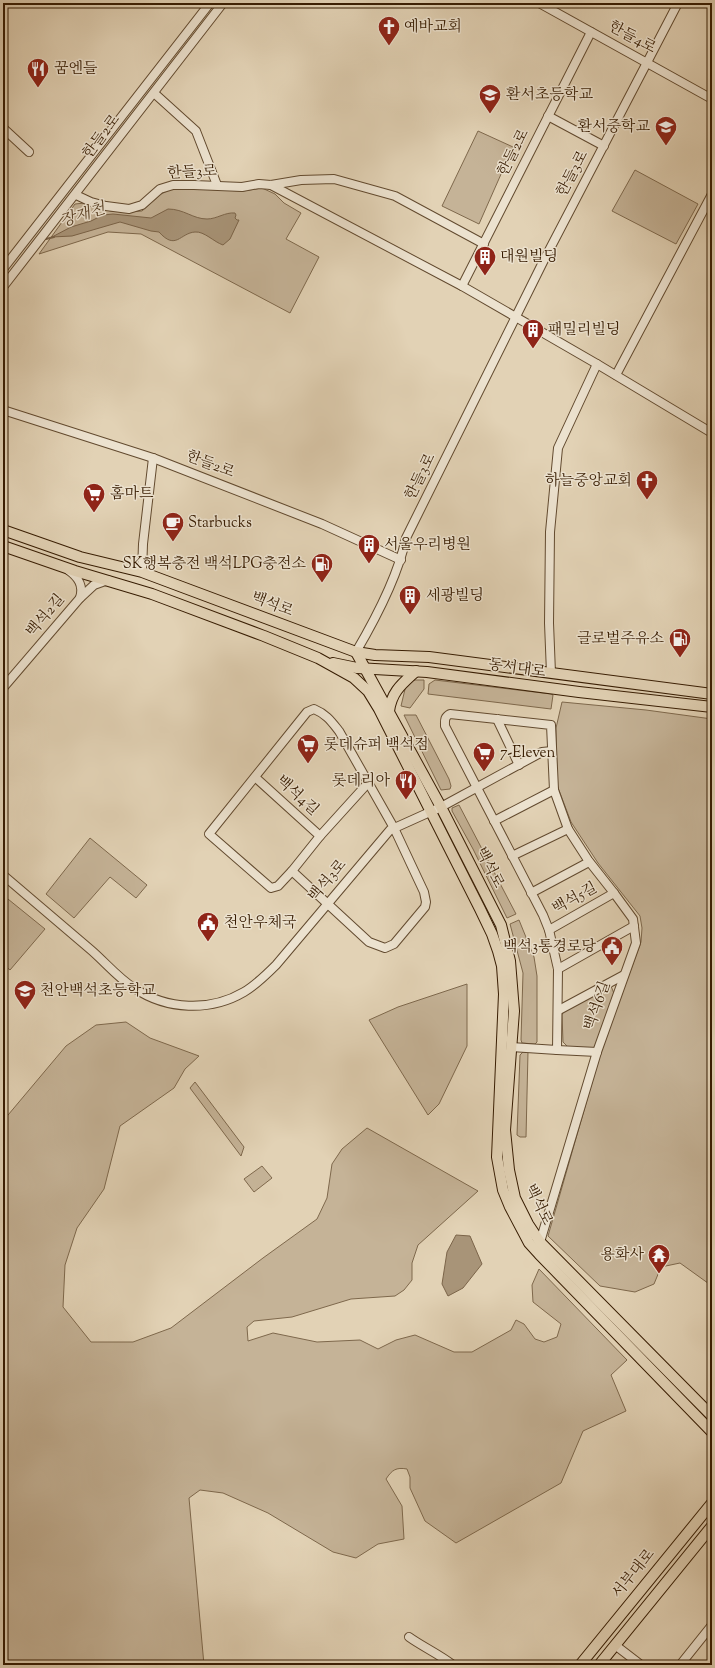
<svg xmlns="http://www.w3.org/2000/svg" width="715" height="1668" viewBox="0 0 715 1668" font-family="'Sorts Mill Goudy','Noto Serif KR',serif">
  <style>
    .green { fill: #c5b397; stroke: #7e684c }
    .water { fill: #a89478; stroke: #7b6449 }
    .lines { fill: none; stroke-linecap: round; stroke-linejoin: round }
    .stream { stroke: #7b6449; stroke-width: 2 }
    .minor-casing { stroke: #624a2f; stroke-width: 10 }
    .major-casing { stroke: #371c02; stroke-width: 12 }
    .minor { stroke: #ece2cf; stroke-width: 8 }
    .major { stroke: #e2d2b5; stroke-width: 10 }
    .labels { text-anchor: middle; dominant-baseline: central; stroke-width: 3; stroke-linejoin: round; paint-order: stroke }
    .poi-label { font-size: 15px; fill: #371c02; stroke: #ece2cf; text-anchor: start }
    .street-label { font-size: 15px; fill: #371c02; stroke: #ece2cf }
    .water-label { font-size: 16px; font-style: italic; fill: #5f462b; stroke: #ece2cf }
  </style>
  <rect width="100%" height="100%" fill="#e2d2b5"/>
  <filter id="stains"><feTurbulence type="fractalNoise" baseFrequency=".005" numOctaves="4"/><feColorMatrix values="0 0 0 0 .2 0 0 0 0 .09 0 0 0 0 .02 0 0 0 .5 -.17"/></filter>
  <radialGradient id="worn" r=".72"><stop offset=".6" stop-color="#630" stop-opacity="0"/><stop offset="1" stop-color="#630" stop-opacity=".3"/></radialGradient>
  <!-- green -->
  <g class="green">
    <polygon points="478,131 513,147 479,224 442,206"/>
    <polygon points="635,170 698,204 676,244 612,211"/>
    <polygon points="179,188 243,191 262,188 275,194 284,203 301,213 286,239 319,257 290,313 141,234 108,232 39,254 75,204 85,203 96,208 111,211 128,212 142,211 161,194 169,190"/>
    <polygon points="414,680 424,680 424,689 410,708 401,706 406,685"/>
    <polygon points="435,680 551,694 553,695 551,709 428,694 429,684"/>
    <polygon points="562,702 646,710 712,719 712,1286 680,1263 661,1267 654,1284 635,1292 600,1286 548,1236 601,1051 641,942 642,928 640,916 598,863 571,822 557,785 556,728"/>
    <polygon points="404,715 416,715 449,779 451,786 450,789 441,790"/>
    <polygon points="459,805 516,914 507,918 473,849 452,811 452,808"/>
    <polygon points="90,838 147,885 136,898 110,877 74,918 46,894"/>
    <polygon points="3,895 45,929 10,970 3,964"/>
    <polygon points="519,920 534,957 537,976 537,1042 535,1044 522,1043 521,1040 523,973 510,924"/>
    <polygon points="467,984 467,1046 439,1104 428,1115 369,1020 398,1007"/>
    <polygon points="611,986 615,996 595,1049 570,1049 563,1042 562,1015 564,1010"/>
    <path d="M 126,1022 L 150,1038 L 199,1056 L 185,1069 L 174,1088 L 120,1126 L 104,1189 L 77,1228 L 65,1265 L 63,1307 L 91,1342 L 133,1342 L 171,1328 L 263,1258 L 317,1219 L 327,1198 L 332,1164 L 342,1149 L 367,1128 L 478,1191 L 418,1245 L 412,1263 L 412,1280 L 404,1290 L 395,1296 L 351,1299 L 292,1317 L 254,1321 L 247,1327 L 248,1341 L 273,1333 L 317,1342 L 360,1340 L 378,1349 L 396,1340 L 415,1335 L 454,1352 L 472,1352 L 511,1330 L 516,1320 L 524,1324 L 535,1339 L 544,1342 L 557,1337 L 561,1324 L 533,1302 L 532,1285 L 539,1269 L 627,1360 L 611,1375 L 626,1411 L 583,1431 L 561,1483 L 456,1543 L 425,1521 L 410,1488 L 410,1477 L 407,1469 C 396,1467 392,1470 386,1479 L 402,1506 L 404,1539 L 378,1544 L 356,1558 L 333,1552 L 268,1513 L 223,1493 L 200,1490 L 189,1498 L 204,1665 L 3,1665 L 3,1121 L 66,1046 L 96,1025 Z"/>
    <polygon points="523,1052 528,1052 526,1137 520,1137 517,1135 520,1055"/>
    <polygon points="195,1082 244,1147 241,1156 190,1088"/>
    <polygon points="262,1166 272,1178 254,1192 244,1179"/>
  </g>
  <!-- water -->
  <g class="water">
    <path d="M 168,209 C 184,209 193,219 207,219 C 217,219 225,212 235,213 L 236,215 L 235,218 L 237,220 L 239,220 L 230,239 L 223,245 C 214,242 204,231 195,232 C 180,233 176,251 159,232 L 151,231 L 120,222 L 72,236 L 52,237 L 71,227 L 91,221 L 103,215 L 113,214 L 151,218 Z"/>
    <polygon points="456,1235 470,1236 482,1264 463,1288 448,1296 442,1284 447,1252"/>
  </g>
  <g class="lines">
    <!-- stream -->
    <polyline class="stream" points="46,239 54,237"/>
    <!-- minor casing -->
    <g class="minor-casing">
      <g id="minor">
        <polyline points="539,3 712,99"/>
        <polyline points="154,93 196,131 217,185"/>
        <polyline points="548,116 604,146"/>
        <polyline points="3,128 29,152"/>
        <polyline points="271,185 462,286 597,364 712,433"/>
        <polyline points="76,195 91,202 106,206 129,209 142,205 160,189 173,185 194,185 242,187 259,184 271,185 301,180 334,179 395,196 484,244"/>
        <polyline points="3,269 210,3"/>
        <polyline points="462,286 591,32"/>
        <polyline points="3,287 223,3"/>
        <polyline points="616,375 712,194"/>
        <polyline points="3,410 153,458 322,524 401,560"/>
        <path d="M 68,570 C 78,577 84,585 80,598"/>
        <polyline points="142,572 143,544 153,458"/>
        <path d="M 356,652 C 376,618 398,576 406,538 L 543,262 L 678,3"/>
        <polyline points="551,673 549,623 550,532 558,448 597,364"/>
        <polyline points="3,688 80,598 94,585 108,580"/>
        <path d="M 314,709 C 326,714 331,721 339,731 L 394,828 L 424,892 L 426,902 L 425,907 L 394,944 L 385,948 L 369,942 L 292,871 L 278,886 L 271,888 L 209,834 L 307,712 Z"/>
        <polyline points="497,719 519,765"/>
        <polyline points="256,778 320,836"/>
        <polyline points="494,821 554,790"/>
        <polyline points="512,856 568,829"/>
        <polyline points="292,871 320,836 368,783"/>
        <path d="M 3,875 C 32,900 62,925 91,950 C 105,962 118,978 134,988 C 167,1010 210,1012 244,992 C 256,985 266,975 276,965 L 390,830 L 441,807 L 542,752 L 552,751"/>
        <polyline points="531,893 589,862"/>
        <polyline points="549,930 614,893"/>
        <polyline points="558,969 634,926"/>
        <polyline points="559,1010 624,975"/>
        <path d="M 511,1047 L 557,1050 L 558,969 L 549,930 L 543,915 L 445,726 C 445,721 444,717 450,714 L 551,725 L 554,790 L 568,829 L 588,860 L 614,893 L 633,919 L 636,943 L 597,1052 L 540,1242"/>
        <polyline points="557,1050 597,1052"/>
        <path d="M 409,1637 C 423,1647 439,1654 453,1665"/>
        <polyline points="615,1645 641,1665"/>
        <polyline points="680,1665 712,1625"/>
      </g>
    </g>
    <!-- major casing -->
    <g class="major-casing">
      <g id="major">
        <polyline points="3,530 80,557 142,572 356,652 375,655 429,657 712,694"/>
        <polyline points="3,546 75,571 152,594 264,636 318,658 354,678 368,691 379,709 480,909 492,934 498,951 502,966 504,994 497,1157 503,1190 510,1207 529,1243 539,1254 712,1432"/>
        <polyline points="356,652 441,807 501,925 510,961 514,1011 505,1130 509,1170 515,1198 528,1224 540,1242 712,1416"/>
        <polyline points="333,663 357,668 427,672 579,692 712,707"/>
        <path d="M 389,711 C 392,691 402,684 416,671"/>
        <polyline points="580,1665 712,1503"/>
        <polyline points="599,1665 712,1526"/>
      </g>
    </g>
    <!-- minor -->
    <use href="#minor" class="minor"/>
    <!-- major -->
    <use href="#major" class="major"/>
  </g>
  <!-- icons -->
  <defs>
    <g id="church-pin" transform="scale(1.15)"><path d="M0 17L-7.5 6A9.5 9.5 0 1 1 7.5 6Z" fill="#8f2418" stroke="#ece2cf"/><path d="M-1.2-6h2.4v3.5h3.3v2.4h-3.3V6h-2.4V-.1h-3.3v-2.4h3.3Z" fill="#fff"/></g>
    <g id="restaurant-pin" transform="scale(1.15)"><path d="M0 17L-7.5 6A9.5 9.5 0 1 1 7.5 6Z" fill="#8f2418" stroke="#ece2cf"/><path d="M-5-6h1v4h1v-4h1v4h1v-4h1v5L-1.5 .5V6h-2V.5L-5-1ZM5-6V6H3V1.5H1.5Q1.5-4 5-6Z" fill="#fff"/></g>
    <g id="school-pin" transform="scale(1.15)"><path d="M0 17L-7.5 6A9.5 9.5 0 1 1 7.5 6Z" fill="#8f2418" stroke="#ece2cf"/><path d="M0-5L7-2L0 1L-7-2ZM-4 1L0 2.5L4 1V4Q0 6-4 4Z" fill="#fff"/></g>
    <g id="building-pin" transform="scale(1.15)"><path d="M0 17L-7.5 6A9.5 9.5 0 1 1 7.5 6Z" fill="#8f2418" stroke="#ece2cf"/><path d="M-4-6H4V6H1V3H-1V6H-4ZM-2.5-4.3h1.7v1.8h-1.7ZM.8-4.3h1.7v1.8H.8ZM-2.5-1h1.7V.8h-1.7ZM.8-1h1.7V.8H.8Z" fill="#fff"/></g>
    <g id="supermarket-pin" transform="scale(1.15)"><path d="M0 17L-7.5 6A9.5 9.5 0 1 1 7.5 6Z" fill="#8f2418" stroke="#ece2cf"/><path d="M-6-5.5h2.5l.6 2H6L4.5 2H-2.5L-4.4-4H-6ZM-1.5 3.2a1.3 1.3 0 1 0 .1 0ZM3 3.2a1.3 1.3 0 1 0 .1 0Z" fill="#fff"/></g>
    <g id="cafe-pin" transform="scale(1.15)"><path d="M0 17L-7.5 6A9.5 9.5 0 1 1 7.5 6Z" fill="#8f2418" stroke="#ece2cf"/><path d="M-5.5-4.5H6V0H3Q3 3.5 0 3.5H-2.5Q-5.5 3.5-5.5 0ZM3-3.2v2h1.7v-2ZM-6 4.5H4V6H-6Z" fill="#fff"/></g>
    <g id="fuel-pin" transform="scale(1.15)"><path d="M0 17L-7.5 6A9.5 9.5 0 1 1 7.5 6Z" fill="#8f2418" stroke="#ece2cf"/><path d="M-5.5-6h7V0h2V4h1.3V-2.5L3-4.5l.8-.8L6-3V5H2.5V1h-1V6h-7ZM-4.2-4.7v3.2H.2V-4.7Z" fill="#fff"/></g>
    <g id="civic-pin" transform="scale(1.15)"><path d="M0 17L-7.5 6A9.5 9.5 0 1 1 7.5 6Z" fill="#8f2418" stroke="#ece2cf"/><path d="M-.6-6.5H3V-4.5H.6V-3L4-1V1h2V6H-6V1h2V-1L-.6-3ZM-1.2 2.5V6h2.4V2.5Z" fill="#fff"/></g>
    <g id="temple-pin" transform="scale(1.15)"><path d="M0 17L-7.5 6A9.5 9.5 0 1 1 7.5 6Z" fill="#8f2418" stroke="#ece2cf"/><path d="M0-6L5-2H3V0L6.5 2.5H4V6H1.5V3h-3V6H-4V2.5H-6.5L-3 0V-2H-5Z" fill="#fff"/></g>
  </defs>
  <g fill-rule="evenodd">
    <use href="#church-pin" x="389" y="27"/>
    <use href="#restaurant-pin" x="38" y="69"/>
    <use href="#school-pin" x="490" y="95"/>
    <use href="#school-pin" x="666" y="127"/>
    <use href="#building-pin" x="485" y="257"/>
    <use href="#building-pin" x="533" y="330"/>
    <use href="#church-pin" x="647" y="481"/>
    <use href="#supermarket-pin" x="94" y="494"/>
    <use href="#cafe-pin" x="173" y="523"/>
    <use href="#building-pin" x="369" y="545"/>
    <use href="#fuel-pin" x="322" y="564"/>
    <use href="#building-pin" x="410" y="596"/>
    <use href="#fuel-pin" x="680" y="639"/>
    <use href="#supermarket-pin" x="308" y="745"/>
    <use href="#supermarket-pin" x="484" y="753"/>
    <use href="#restaurant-pin" x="406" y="781"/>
    <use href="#civic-pin" x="208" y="923"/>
    <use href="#civic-pin" x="612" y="947"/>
    <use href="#school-pin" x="25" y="991"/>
    <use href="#temple-pin" x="659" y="1255"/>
  </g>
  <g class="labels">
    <!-- poi labels -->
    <g class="poi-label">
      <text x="404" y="27">예바교회</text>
      <text x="54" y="69">꿈엔들</text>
      <text x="506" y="95">환서초등학교</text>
      <text x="650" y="127" text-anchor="end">환서중학교</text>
      <text x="500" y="257">대원빌딩</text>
      <text x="548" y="330">패밀리빌딩</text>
      <text x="632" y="481" text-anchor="end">하늘중앙교회</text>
      <text x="110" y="494">홈마트</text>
      <text x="188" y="523">Starbucks</text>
      <text x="384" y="545">서울우리병원</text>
      <text x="306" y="564" text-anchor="end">SK행복충전 백석LPG충전소</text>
      <text x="426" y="596">세광빌딩</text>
      <text x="664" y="639" text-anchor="end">글로벌주유소</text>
      <text x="324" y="745">롯데슈퍼 백석점</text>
      <text x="500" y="753">7-Eleven</text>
      <text x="390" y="781" text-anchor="end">롯데리아</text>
      <text x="224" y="923">천안우체국</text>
      <text x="596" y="947" text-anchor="end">백석3통경로당</text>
      <text x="40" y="991">천안백석초등학교</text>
      <text x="644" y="1255" text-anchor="end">용화사</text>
    </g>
    <!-- street labels -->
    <g class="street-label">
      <text transform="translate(632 38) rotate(28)">한들4로</text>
      <text transform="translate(102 137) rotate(-53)">한들2로</text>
      <text transform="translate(514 153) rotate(-63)">한들2로</text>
      <text transform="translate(192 173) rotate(-3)">한들3로</text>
      <text transform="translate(573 174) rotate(-62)">한들3로</text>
      <text transform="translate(210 465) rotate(21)">한들2로</text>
      <text transform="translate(421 477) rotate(-64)">한들3로</text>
      <text transform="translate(272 605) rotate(21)">백석로</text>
      <text transform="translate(46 616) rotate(-50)">백석2길</text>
      <text transform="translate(517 669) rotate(8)">동서대로</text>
      <text transform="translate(297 796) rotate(42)">백석4길</text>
      <text transform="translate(489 868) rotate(63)">백석로</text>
      <text transform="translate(328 881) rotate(-50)">백석3로</text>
      <text transform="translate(575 899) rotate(-29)">백석5길</text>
      <text transform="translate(598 1006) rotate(-71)">백석6길</text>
      <text transform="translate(538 1205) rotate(64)">백석로</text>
      <text transform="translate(634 1574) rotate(-51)">서부대로</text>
    </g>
    <!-- water labels -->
    <g class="water-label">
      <text transform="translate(83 216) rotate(-18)">장재천</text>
    </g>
  </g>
  <!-- margin -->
  <rect width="715" height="1668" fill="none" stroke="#e2d2b5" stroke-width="16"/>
  <rect x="4" y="4" width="707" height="1660" fill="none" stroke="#371c02" stroke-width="2"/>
  <rect x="8" y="8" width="699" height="1652" fill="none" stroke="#371c02"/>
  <rect width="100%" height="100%" filter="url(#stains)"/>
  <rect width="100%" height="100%" fill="url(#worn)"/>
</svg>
